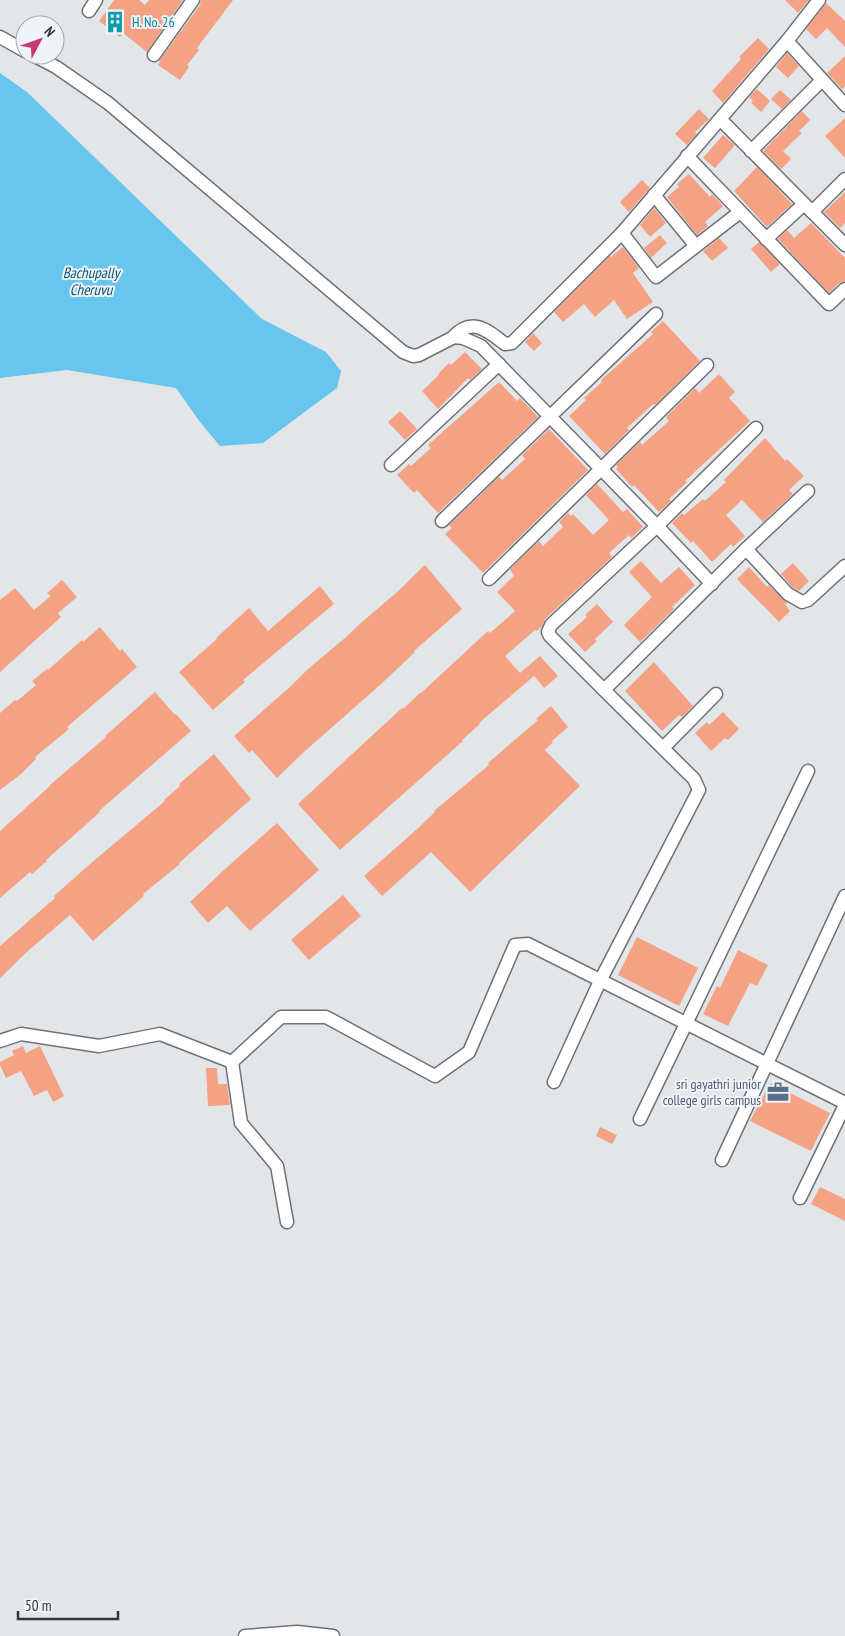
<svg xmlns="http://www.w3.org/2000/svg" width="845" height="1636" viewBox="0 0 845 1636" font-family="'PT Sans Narrow',sans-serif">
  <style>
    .water { fill: #67c5ee }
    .building { fill: #f4a283 }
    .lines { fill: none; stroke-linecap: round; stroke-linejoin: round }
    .minor-casing { stroke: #6e7175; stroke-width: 15 }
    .minor { stroke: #fff; stroke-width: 12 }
    .labels { text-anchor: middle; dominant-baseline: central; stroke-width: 4; stroke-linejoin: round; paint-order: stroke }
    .culture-label { font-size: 14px; fill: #0d838f; stroke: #eff3f7; text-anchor: start }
    .service-label { font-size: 14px; fill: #4e5e75; stroke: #eff3f7; text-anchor: end }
    .water-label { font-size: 15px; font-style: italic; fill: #085874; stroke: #eff3f7 }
  </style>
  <rect width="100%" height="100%" fill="#e2e6e9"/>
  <!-- water -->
  <polygon class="water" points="0,73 27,92 262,319 326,352 341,371 337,388 263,443 220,446 200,422 176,388 67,370 0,378"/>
  <!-- building -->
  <g class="building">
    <polygon points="114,0 139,0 145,5 149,0 183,0 147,52 123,33 120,37 99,21"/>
    <polygon points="201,0 233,0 197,48 199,50 187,65 189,67 180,80 158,65 160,62 159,61 200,5"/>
    <polygon points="785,0 809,0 798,13"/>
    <polygon points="826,3 845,21 845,47 827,28 816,39 806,29"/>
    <polygon points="758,38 769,49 723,103 712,91 741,59 739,57"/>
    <polygon points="787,53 799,66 788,78 776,67"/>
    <polygon points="845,56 845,86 842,89 827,73"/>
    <polygon points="757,89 770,101 761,112 751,103 753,101 749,97"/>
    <polygon points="780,90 791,100 782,109 771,99"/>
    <polygon points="699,109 709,119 695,132 697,134 687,145 675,134"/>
    <polygon points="802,111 810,120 799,131 802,133 783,151 791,159 781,169 763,151"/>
    <polygon points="845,118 845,158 825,136"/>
    <polygon points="723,135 735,145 715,168 703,158"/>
    <polygon points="757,167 792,204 767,227 734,191"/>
    <polygon points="689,174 710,197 712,194 723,206 705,222 708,226 697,235 667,197 679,187 677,184"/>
    <polygon points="642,180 650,188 629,212 620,202"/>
    <polygon points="845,192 845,223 840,228 824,212"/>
    <polygon points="654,208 666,223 650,237 640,225"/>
    <polygon points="811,223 845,258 845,281 839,283 829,293 778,239 787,230 794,238"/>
    <polygon points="660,235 667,243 651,258 644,248"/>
    <polygon points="719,238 728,248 712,261 703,251"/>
    <polygon points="759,242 780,264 771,272 751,249"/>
    <polygon points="623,247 639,268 633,273 653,302 627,319 614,300 595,317 584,304 563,322 554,312 610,256 611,257"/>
    <polygon points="663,321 700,361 655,405 653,404 627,428 629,430 605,454 569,416 586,400 584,398 602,382 601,380 653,334 651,332"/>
    <polygon points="533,333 542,343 534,351 525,342"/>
    <polygon points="465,352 482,369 470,380 468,378 438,409 422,391 439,375 438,374 449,363 451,365"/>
    <polygon points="719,374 735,392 729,398 750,421 685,481 687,482 669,499 671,501 659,512 634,485 632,487 616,469 618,467 616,465 640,442 642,445 669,421 666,417 695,388 699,393"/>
    <polygon points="499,382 517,401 520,398 538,417 438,513 417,490 414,493 397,475 409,464 411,466 431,448 428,445"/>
    <polygon points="400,411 417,429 405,440 388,422"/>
    <polygon points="549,429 588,470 483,573 445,534 452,528 449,525 499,477 502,480 525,459 522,455"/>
    <polygon points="765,438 785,461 787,459 804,476 789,490 793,494 763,522 742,500 726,515 745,536 733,547 731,544 712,562 693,541 691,543 672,523 682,513 684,515 703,499 705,501 726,482 724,480"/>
    <polygon points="597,484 623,512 627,509 643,527 631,538 629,535 609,553 612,557 545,619 542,626 537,631 535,630 505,656 520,673 540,656 558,676 544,688 534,676 479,723 480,724 462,740 463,741 340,850 298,804 402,708 403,709 421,692 421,693 488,631 490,633 515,611 497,592 514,576 510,569 539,541 543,546 563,527 559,522 568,513 571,516 573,514 593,535 609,520 586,495"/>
    <polygon points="641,561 661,583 679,567 695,585 672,607 674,609 640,642 624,625 652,597 629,572"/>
    <polygon points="793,563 809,581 799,591 793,588 781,574"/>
    <polygon points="425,565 462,609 414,651 415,652 380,685 305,751 277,778 252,750 249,753 234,736 291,686 308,669 345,638 362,622 396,593"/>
    <polygon points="749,567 767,587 769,585 787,603 785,604 790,611 779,622 737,579"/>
    <polygon points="62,580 77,597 58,613 61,617 0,672 0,600 15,588 34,610 51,596 47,593"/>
    <polygon points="320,586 334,604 243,680 245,682 213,710 179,672 217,639 216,638 249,608 268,631"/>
    <polygon points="597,604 613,622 595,639 597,641 585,652 568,634 587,617 585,615"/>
    <polygon points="100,627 120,651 122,649 137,667 67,727 69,729 35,757 36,759 21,774 0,790 0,713 15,700 17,701 36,685 32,681 47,669 48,670 82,640 83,642"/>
    <polygon points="654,662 693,706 682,717 679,715 662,731 625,691"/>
    <polygon points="155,692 175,715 176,714 191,731 99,811 100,812 46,860 47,861 32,874 30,872 0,898 0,831 50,786 50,785 106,737 105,736"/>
    <polygon points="551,706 568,727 552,741 553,742 545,750 580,786 470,892 431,852 382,896 364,876 417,829 435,812 434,811 489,765 488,763 538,720 536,719"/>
    <polygon points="723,712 739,729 728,740 725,738 711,751 695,733 707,722 709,725"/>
    <polygon points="214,754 251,799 179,863 180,864 143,894 144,896 93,941 70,915 29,950 0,978 0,946 55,898 54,896 90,864 165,801 164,800 180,786 179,784"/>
    <polygon points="277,823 319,870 250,931 227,906 208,923 190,902 225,869"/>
    <polygon points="343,895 361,916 309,960 291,940"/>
    <polygon points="637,937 698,968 679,1006 618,975"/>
    <polygon points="738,950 768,965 757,986 750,983 728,1026 703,1014 717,986 720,988"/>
    <polygon points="23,1046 26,1053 40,1046 64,1096 53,1102 47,1090 34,1096 21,1071 6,1078 0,1065 0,1062 14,1055 12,1051"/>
    <polygon points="206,1068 217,1068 218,1084 227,1084 230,1105 208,1106"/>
    <polygon points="770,1083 830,1113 811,1151 750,1121"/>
    <polygon points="600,1127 617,1135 612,1144 596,1136"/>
    <polygon points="820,1187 845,1199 845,1221 811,1204"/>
  </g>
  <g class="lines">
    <!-- minor casing -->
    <g class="minor-casing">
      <g id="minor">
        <polyline points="89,11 96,0"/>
        <polyline points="0,37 25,51"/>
        <polyline points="787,41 845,105"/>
        <polyline points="33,55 56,67 108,103 403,352 413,356 419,355 454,337 463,338 481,346 657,526 712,584"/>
        <polyline points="154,55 193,0"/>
        <polyline points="720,119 845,245"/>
        <polyline points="751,151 822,80"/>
        <polyline points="687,156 829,304 845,289"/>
        <polyline points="654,195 696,246"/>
        <polyline points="812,212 845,179"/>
        <polyline points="622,233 656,277 740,212"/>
        <polyline points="766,239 804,204"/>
        <path d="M 452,338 C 472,316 487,330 505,344 L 512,343 L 622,233 L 787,41 L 819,0"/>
        <polyline points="391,465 499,364"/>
        <polyline points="442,521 656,314"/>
        <polyline points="746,549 788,594 802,602 808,600 845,566"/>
        <polyline points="489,579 707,365"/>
        <polyline points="604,690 550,636 548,632 551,625 657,526 756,428"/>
        <polyline points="663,748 716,694"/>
        <polyline points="0,1041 21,1034 99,1046 160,1034 232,1062 241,1123 277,1166 287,1222"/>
        <polyline points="232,1062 281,1017 326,1017 435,1076 469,1052 515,945 528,944 845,1103"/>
        <polyline points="554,1082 600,981 699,790 694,779 604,690 746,549 808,491"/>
        <polyline points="640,1119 808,771"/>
        <polyline points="722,1160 845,896"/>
        <polyline points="800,1198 845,1105"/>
        <polyline points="245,1636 297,1632 333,1636"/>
      </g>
    </g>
    <!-- minor -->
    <use href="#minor" class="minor"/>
  </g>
  <!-- icons -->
  <defs>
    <g id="building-bare" transform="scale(1.725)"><path d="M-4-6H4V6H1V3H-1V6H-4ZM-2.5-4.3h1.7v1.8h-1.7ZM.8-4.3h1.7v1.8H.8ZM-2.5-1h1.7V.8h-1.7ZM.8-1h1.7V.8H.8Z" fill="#0f9aa8" stroke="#eff3f7" stroke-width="2.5" paint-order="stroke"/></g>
    <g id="office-bare" transform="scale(1.725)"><path d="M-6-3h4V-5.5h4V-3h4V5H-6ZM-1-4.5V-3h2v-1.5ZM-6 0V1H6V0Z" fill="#5c6f8a" stroke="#eff3f7" stroke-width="2.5" paint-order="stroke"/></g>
  </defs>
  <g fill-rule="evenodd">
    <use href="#building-bare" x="115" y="22"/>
    <use href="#office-bare" x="778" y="1092"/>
  </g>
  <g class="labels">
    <!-- culture labels -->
    <g class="culture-label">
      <text x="132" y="22">H. No. 26</text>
    </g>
    <!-- service labels -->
    <g class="service-label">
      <text x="761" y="1084">sri gayathri junior<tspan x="761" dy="16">college girls campus</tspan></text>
    </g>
    <!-- water labels -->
    <g class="water-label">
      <text x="91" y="272">Bachupally<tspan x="91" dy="17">Cheruvu</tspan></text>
    </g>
  </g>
  <!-- north arrow -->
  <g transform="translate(40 40) rotate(49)"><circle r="24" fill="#eff3f7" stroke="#a4a7aa"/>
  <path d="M0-4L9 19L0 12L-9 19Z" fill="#c43b77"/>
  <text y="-8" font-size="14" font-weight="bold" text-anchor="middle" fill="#343637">N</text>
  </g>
  <!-- scale -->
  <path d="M18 1611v8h100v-8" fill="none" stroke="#343637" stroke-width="2.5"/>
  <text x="25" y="1611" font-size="15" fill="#343637" stroke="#eff3f7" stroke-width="4" paint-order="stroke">50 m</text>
</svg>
